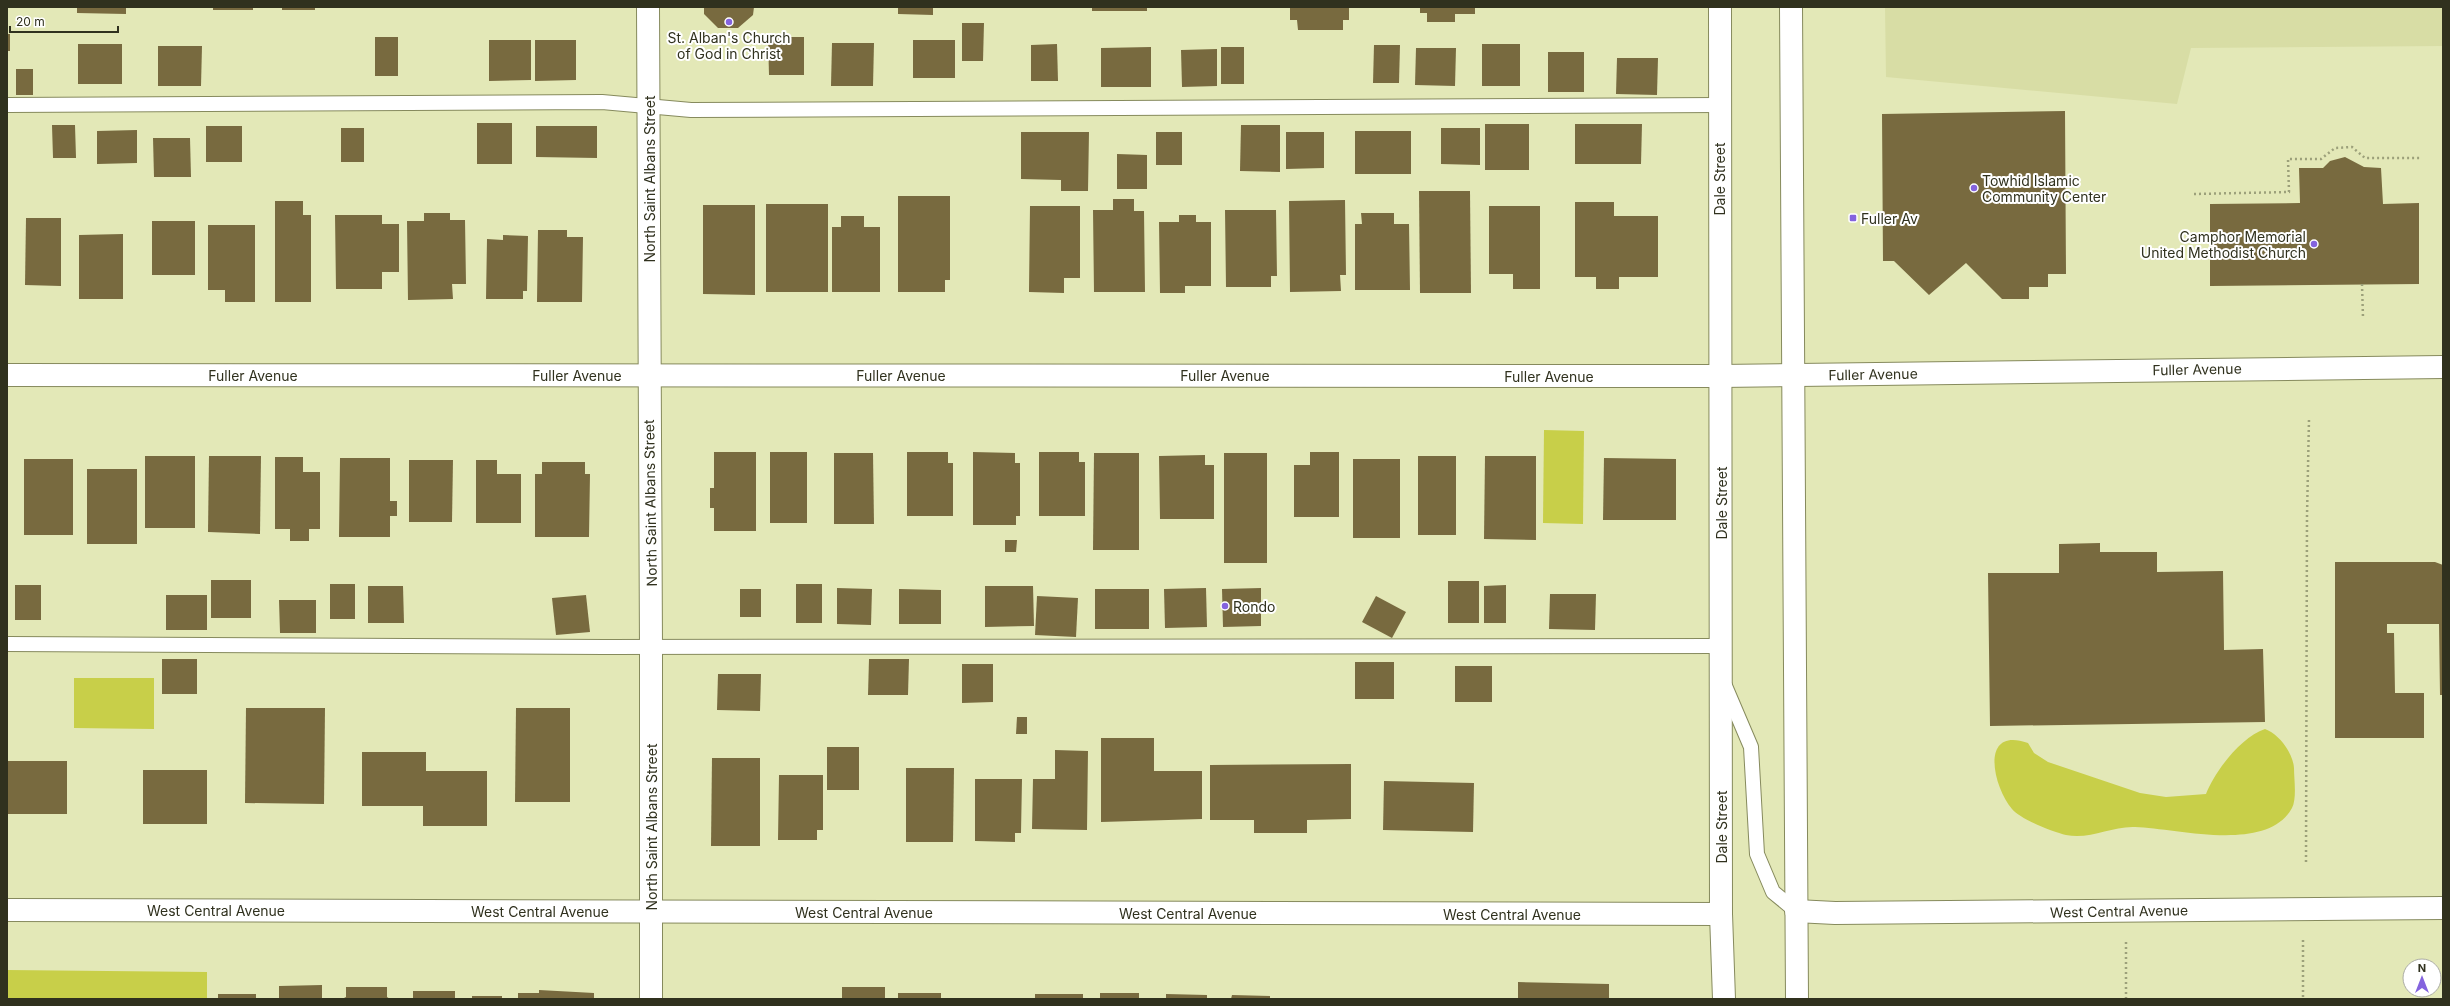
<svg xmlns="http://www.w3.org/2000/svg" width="2450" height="1006" viewBox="0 0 2450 1006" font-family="Inter,sans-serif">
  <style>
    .built { fill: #d8dda5 }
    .green { fill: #c8cf49 }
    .building { fill: #786a3f }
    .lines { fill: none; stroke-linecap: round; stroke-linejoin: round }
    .lane-casing { stroke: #868a5d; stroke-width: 16 }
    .street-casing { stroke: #868a5d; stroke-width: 24 }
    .secondary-casing { stroke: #868a5d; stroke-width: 24 }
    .path { stroke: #9ca07a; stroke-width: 2.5; stroke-dasharray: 2 3; stroke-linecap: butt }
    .lane { stroke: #fff; stroke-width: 14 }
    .street { stroke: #fff; stroke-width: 22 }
    .secondary { stroke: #fff; stroke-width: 22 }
    .poi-dot { fill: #8463de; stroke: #fff; stroke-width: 1.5 }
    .labels { text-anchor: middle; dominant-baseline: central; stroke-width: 4; stroke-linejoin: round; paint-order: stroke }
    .poi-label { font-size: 14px; fill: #30311e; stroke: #fff; text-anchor: start }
    .street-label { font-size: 14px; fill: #30311e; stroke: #fff }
  </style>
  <rect width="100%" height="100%" fill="#e3e8b7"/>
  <!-- built -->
  <polygon class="built" points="1885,7 2443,7 2443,46 2191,48 2177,104 1886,77"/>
  <!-- green -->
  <g class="green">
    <polygon points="1544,430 1584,431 1583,524 1543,523"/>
    <polygon points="74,678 154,678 154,729 74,728"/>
    <path d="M 2265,729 C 2279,734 2293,753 2294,768 C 2294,779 2297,798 2292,808 C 2267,854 2176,828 2135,827 C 2111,826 2090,840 2066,835 C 2053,832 2020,819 2012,809 C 1993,787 1979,726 2028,743 L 2034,753 L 2048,762 L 2140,793 L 2166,797 L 2206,794 C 2215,771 2241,737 2265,729 Z"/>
    <polygon points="7,970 207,972 207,999 7,999"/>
  </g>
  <!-- building -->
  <g class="building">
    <polygon points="77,7 126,7 126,14 77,13"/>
    <rect x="213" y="7" width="40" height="3"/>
    <rect x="282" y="7" width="33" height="3"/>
    <polygon points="704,7 754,7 753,15 738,28 718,28 704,14"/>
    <polygon points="898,7 933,7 933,15 898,14"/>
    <rect x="1092" y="7" width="55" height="4"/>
    <polygon points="1290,7 1349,7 1349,20 1343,20 1343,30 1298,30 1297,20 1290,20"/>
    <polygon points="1420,7 1475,7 1475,14 1455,14 1455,22 1427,22 1427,13 1420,13"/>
    <polygon points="962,23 984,23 983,61 962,61"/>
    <rect x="7" y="34" width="3" height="17"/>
    <rect x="375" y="37" width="23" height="39"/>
    <polygon points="768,37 804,37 804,75 769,75"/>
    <polygon points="489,40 531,40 531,80 489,81"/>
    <polygon points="535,40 576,40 576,80 535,81"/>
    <rect x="913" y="40" width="42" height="38"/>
    <polygon points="832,43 874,43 873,86 831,86"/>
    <rect x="78" y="44" width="44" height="40"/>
    <polygon points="1057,44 1058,81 1031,81 1031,45"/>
    <rect x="1482" y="44" width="38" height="42"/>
    <polygon points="1374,45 1400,45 1399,83 1373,83"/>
    <polygon points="158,46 202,46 201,86 158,86"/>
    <polygon points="1151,47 1151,87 1101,87 1101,48"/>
    <rect x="1221" y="47" width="23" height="37"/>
    <polygon points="1416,48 1456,48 1455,86 1415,85"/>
    <polygon points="1217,49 1217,86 1182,87 1181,50"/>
    <rect x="1548" y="52" width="36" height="40"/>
    <polygon points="1617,58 1658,58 1657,95 1616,94"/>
    <rect x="16" y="69" width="17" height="26"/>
    <polygon points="2065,111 2066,274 2048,274 2048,287 2029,287 2029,299 2002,299 1966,263 1929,295 1894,261 1883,261 1882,114"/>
    <rect x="477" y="123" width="35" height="41"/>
    <rect x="1485" y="124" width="44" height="46"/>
    <polygon points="1575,124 1642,124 1641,164 1575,164"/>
    <polygon points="52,125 75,125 76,158 53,158"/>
    <polygon points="1241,125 1280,125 1280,172 1240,171"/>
    <rect x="206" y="126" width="36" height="36"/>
    <polygon points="536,126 597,126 597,158 536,157"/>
    <rect x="341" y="128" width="23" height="34"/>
    <polygon points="1441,128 1480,128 1480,165 1441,164"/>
    <polygon points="137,130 137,163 97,164 97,131"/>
    <rect x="1355" y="131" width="56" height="43"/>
    <polygon points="1021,132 1089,132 1088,191 1061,191 1061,180 1021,179"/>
    <rect x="1156" y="132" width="26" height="33"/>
    <polygon points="1286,132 1324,132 1324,168 1286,169"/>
    <polygon points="153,138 190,138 191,177 154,177"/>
    <polygon points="1117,154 1147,155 1147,189 1117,189"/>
    <polygon points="2345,157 2364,167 2381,168 2383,204 2419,203 2419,284 2210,286 2210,204 2300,203 2299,168 2323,168 2330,161"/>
    <polygon points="1419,191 1470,191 1471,293 1420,293"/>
    <polygon points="898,196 950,196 950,280 945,280 945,292 898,292"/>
    <polygon points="1113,199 1134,199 1134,211 1144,211 1145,292 1094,292 1093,210 1113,210"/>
    <polygon points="1345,200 1346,275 1340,275 1341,291 1290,292 1289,201"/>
    <polygon points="275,201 303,201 303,215 311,215 311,302 275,302"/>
    <polygon points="1575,202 1614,202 1614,216 1658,216 1658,277 1619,277 1619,289 1596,289 1596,277 1575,277"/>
    <rect x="766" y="204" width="62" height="88"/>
    <polygon points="703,205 755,205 755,295 703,294"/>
    <polygon points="1030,206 1080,206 1080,278 1064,278 1064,293 1029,292"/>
    <polygon points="1489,206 1540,206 1540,289 1513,289 1513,274 1489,274"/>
    <polygon points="1225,210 1276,210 1277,276 1271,276 1271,287 1226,287"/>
    <polygon points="424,213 450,213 450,220 465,220 466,284 452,284 453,299 408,300 407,221 424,221"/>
    <polygon points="1361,213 1394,213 1394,224 1409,224 1410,290 1355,290 1355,224 1362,224"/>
    <polygon points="335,215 382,215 382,224 399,224 399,272 382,272 382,289 336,289"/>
    <polygon points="1179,215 1196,215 1196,222 1211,222 1211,286 1185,286 1185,293 1160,293 1159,222 1179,222"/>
    <polygon points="841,216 864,216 864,227 880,227 880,292 832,292 832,227 841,227"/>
    <polygon points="26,218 61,218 61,286 25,285"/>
    <rect x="152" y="221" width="43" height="54"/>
    <polygon points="208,225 255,225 255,302 225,302 225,290 208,290"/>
    <polygon points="538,230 567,230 567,237 583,237 582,302 537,302"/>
    <polygon points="123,234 123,299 79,299 79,235"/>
    <polygon points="503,235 528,236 527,291 523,291 523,299 486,299 487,239 503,240"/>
    <polygon points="714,452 756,452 756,531 714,531 714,508 710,508 710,488 714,488"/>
    <rect x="770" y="452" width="37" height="71"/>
    <polygon points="907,452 948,452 948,463 953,463 953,516 907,516"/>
    <polygon points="973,452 1015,453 1015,463 1020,463 1020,516 1016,516 1016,525 973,525"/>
    <polygon points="1039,452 1079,452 1079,462 1085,462 1085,516 1039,516"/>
    <polygon points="1310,452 1339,452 1339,517 1294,517 1294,465 1310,465"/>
    <polygon points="834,453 873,453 874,524 834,524"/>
    <polygon points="1094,453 1139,453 1139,550 1093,550"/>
    <rect x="1224" y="453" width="43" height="110"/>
    <polygon points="1205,455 1205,465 1214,465 1214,519 1160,519 1159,456"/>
    <rect x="145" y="456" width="50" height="72"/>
    <polygon points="209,456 261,456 260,534 208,532"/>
    <rect x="1418" y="456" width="38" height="79"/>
    <polygon points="1485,456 1536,456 1536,540 1484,539"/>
    <polygon points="275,457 303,457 303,472 320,472 320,529 309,529 309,541 290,541 290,529 275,529"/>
    <polygon points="340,458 390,458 390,501 397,501 397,516 390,516 390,537 339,537"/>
    <polygon points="1604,458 1676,459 1676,520 1603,520"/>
    <rect x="24" y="459" width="49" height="76"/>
    <rect x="1353" y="459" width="47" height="79"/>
    <polygon points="409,460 453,460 452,522 409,522"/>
    <polygon points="476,460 497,460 497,474 521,474 521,523 476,523"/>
    <polygon points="542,462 585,462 585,474 590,474 589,537 535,537 535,474 542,474"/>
    <rect x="87" y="469" width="50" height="75"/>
    <polygon points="1005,540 1017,540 1016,552 1005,552"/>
    <polygon points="2100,543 2100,552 2157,552 2157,572 2223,571 2224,650 2263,649 2265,722 1990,726 1988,573 2059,573 2059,544"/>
    <polygon points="2335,562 2435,562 2443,565 2443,695 2440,695 2439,624 2387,624 2387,633 2394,633 2395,693 2424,693 2424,738 2335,738"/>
    <rect x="211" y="580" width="40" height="38"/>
    <rect x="1448" y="581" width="31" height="42"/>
    <rect x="330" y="584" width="25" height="35"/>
    <rect x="796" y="584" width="26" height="39"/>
    <rect x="15" y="585" width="26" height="35"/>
    <polygon points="1506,585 1506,623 1484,623 1484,586"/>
    <polygon points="368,586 403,586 404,623 368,623"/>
    <polygon points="985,586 1033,586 1034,626 985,627"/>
    <polygon points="837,588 872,589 871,625 837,624"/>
    <polygon points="1206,588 1207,627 1165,628 1164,589"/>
    <polygon points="1261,588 1261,626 1223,627 1222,589"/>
    <rect x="740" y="589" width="21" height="28"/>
    <polygon points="899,589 941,590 941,624 899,624"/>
    <rect x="1095" y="589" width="54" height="40"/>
    <polygon points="1550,594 1596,594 1595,630 1549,629"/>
    <rect x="166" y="595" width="41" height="35"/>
    <polygon points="586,595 590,632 556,635 552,598"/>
    <polygon points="1037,596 1078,598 1076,637 1035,635"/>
    <polygon points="1376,596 1406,612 1392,638 1362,622"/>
    <polygon points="279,600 316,600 316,633 280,633"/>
    <rect x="162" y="659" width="35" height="35"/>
    <polygon points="869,659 909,659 908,695 868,695"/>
    <rect x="1355" y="662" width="39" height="37"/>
    <polygon points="962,664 993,664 993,702 962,703"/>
    <rect x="1455" y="666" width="37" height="36"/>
    <polygon points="718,674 761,674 760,711 717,710"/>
    <polygon points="246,708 325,708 324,804 245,803"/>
    <polygon points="516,708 570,708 570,802 515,802"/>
    <polygon points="1017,717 1027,717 1027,734 1016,734"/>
    <polygon points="1101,738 1154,738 1154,771 1202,771 1202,819 1101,822"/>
    <rect x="827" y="747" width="32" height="43"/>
    <polygon points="1055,750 1088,751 1087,830 1032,829 1033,779 1055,779"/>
    <polygon points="362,752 426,752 426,771 487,771 487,826 423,826 423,806 362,806"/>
    <polygon points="712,758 760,758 760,846 711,846"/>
    <rect x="7" y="761" width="60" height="53"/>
    <polygon points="1351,764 1351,819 1307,820 1307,833 1254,833 1254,820 1210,820 1210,765"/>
    <polygon points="906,768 954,768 953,842 906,842"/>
    <rect x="143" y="770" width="64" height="54"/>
    <polygon points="779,775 823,775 823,830 817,830 817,840 778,840"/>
    <polygon points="975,779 1022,779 1021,833 1015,833 1015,842 975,841"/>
    <polygon points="1384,781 1474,783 1473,832 1383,830"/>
    <polygon points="1518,982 1609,984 1609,999 1518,999"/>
    <polygon points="322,985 322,999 279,999 279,986"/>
    <polygon points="346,987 387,987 387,997 390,999 342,999 346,997"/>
    <rect x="842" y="987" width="43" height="12"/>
    <polygon points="539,990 594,993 594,999 518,999 518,993 539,993"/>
    <rect x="413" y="991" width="42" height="8"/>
    <rect x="898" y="993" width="43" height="6"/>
    <rect x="1100" y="993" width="39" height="6"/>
    <rect x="218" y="994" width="38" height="5"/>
    <rect x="1035" y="994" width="48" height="5"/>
    <polygon points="1166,994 1207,995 1207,999 1166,999"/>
    <polygon points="1232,995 1270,996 1270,999 1231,999"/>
    <rect x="472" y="996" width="30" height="3"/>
  </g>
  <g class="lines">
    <!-- lane casing -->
    <g class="lane-casing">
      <g id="lane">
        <polyline points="7,105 602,102 691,110 1719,105"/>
        <polyline points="7,644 605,647 1722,646"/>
        <polyline points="1725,686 1751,747 1757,854 1773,892 1796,911"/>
      </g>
    </g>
    <!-- street casing -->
    <g class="street-casing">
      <g id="street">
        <polyline points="648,7 651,647 651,999"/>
        <polyline points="7,375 1720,376 2443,367"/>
        <polyline points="7,910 1721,914"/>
        <polyline points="1796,911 1835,913 2443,908"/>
      </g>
    </g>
    <!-- secondary casing -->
    <g class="secondary-casing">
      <g id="secondary">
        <polyline points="1720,7 1721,914 1724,999"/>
        <polyline points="1791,7 1797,999"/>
      </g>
    </g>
    <!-- path -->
    <g class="path">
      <polyline points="2194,194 2289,192 2288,159 2321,159 2335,148 2352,147 2365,158 2421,158"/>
      <polyline points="2362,284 2363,318"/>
      <polyline points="2306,862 2307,516 2309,419"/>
      <polyline points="2303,940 2303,999"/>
      <polyline points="2126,942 2126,999"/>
    </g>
    <!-- lane -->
    <use href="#lane" class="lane"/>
    <!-- street -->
    <use href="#street" class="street"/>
    <!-- secondary -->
    <use href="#secondary" class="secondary"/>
  </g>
  <!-- markers -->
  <g class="poi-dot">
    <circle cx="729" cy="22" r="4"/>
    <circle cx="1974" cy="188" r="4"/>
    <rect x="1849" y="214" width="8" height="8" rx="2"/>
    <circle cx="2314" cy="244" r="4"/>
    <circle cx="1225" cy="606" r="4"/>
  </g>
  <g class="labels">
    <!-- poi labels -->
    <g class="poi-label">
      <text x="729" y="37" text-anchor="middle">St. Alban's Church<tspan x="729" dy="16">of God in Christ</tspan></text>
      <text x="1982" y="180">Towhid Islamic<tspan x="1982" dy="16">Community Center</tspan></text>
      <text x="1861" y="218">Fuller Av</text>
      <text x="2306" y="236" text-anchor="end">Camphor Memorial<tspan x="2306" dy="16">United Methodist Church</tspan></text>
      <text x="1233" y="606">Rondo</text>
    </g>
    <!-- street labels -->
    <g class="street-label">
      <text transform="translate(649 179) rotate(-90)">North Saint Albans Street</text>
      <text transform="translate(1719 179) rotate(-90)">Dale Street</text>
      <text transform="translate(2197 369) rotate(-1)">Fuller Avenue</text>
      <text transform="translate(1873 374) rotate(-1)">Fuller Avenue</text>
      <text x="253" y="375">Fuller Avenue</text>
      <text x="577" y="375">Fuller Avenue</text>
      <text x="901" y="375">Fuller Avenue</text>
      <text x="1225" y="375">Fuller Avenue</text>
      <text x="1549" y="376">Fuller Avenue</text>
      <text transform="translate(650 503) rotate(-91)">North Saint Albans Street</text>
      <text transform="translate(1721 503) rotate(-90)">Dale Street</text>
      <text transform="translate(651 827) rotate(-90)">North Saint Albans Street</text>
      <text transform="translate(1721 827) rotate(-90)">Dale Street</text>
      <text x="216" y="910">West Central Avenue</text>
      <text x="540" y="911">West Central Avenue</text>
      <text transform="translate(2119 911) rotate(-1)">West Central Avenue</text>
      <text x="864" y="912">West Central Avenue</text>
      <text x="1188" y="913">West Central Avenue</text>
      <text x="1512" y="914">West Central Avenue</text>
    </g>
  </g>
  <!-- border -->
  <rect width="2450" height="1006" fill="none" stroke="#30311e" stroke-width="16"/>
  <!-- north arrow -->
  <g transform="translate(2422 978)"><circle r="19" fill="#ffffff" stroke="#acada5"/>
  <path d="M0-3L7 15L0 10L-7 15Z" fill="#8463de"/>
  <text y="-6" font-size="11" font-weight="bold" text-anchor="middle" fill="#30311e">N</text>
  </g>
  <!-- scale -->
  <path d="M10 26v6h108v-6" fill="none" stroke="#30311e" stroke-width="2"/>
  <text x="16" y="26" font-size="12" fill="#30311e" stroke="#ffffff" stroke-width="3" paint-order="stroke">20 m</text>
</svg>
